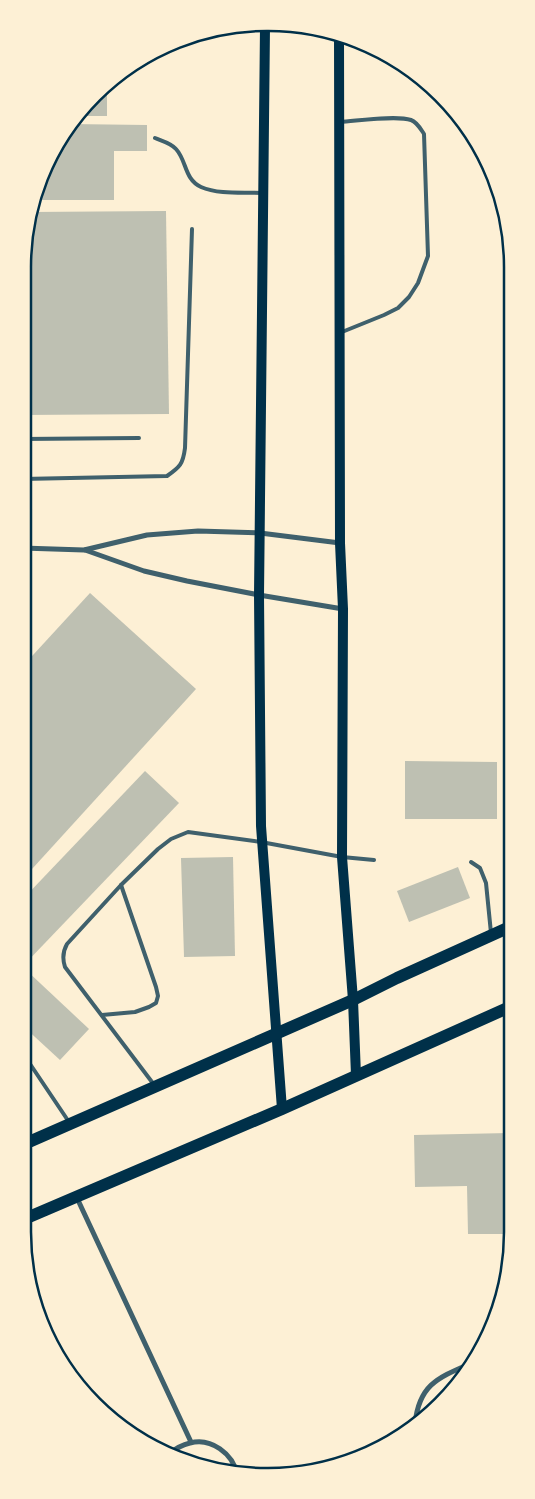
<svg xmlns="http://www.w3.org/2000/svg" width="535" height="1499" viewBox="0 0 535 1499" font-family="Signika,sans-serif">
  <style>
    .building { fill: #bec0b2 }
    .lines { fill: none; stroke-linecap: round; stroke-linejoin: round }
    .service { stroke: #3f606c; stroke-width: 4 }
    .minor { stroke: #3f606c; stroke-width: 5 }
    .secondary { stroke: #003049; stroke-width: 10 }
    .primary { stroke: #003049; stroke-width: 12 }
    .rim { fill: none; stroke: #003049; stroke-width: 2.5 }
  </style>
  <rect width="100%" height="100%" fill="#fdf0d5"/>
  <!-- building -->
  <g class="building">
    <polygon points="107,89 107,116 76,116"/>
    <polygon points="70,124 147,125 147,151 114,151 114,200 33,200"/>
    <polygon points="166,211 169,414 22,415 22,268 30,212"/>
    <polygon points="90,593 196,689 22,880 22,667"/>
    <polygon points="405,761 497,762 497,819 405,819"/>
    <polygon points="145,771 179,803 22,967 22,900"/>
    <polygon points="233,857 235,956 184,957 181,858"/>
    <polygon points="458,867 470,898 409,922 397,891"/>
    <polygon points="25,969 89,1029 60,1060 22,1025 22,972"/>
    <polygon points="509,1133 512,1234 468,1234 467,1186 415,1187 414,1135"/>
  </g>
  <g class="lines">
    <!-- service -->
    <g class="service">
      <path d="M 340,122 C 357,121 396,115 411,120 C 417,122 420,128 424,134 L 428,256 L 418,283 L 409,297 L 398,308 L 384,315 L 342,332"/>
      <path d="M 155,138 C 162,141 171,143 176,149 C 187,161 184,179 201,187 C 219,195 244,192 263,193"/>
      <polyline points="22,439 139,438"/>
      <path d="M 22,479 L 167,476 C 180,467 183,464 185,448 L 192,229"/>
      <polyline points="471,862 480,868 486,883 491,933"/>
      <polyline points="102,1015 135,1012 149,1007 156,1003 158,996 156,987 121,885"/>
      <polyline points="22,1052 69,1122"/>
      <path d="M 155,1086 L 65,967 C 62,958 63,951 67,944 L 121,885 L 158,849 L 171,839 L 188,832 L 261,842 L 342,857 L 374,860"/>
    </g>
    <!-- minor -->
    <g class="minor">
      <polyline points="22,548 84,550 147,535 198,531 260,533 340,543"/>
      <polyline points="85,550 144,571 187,581 259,595 343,609"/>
      <polyline points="77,1198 191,1442"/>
      <path d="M 415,1424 C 419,1383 440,1377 474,1362"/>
      <path d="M 169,1454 C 175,1449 181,1445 190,1443 C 211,1437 233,1454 237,1474"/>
    </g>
    <!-- secondary -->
    <g class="secondary">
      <polyline points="265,27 259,595 261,826 282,1109"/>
      <polyline points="339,34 340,543 343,609 342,857 353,1000 356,1075"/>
    </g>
    <!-- primary -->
    <g class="primary">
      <polyline points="22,1145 353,1000 397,978 512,926"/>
      <polyline points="22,1220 282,1109 512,1006"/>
    </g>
  </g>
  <!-- crop -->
  <path d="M0 0H535V1499H0ZM267 31H268A236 236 0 0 1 504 267V1232A236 236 0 0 1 268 1468H267A236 236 0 0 1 31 1232V267A236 236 0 0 1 267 31Z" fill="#fdf0d5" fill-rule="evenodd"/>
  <path class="rim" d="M267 31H268A236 236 0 0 1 504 267V1232A236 236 0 0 1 268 1468H267A236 236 0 0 1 31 1232V267A236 236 0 0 1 267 31Z"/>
</svg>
